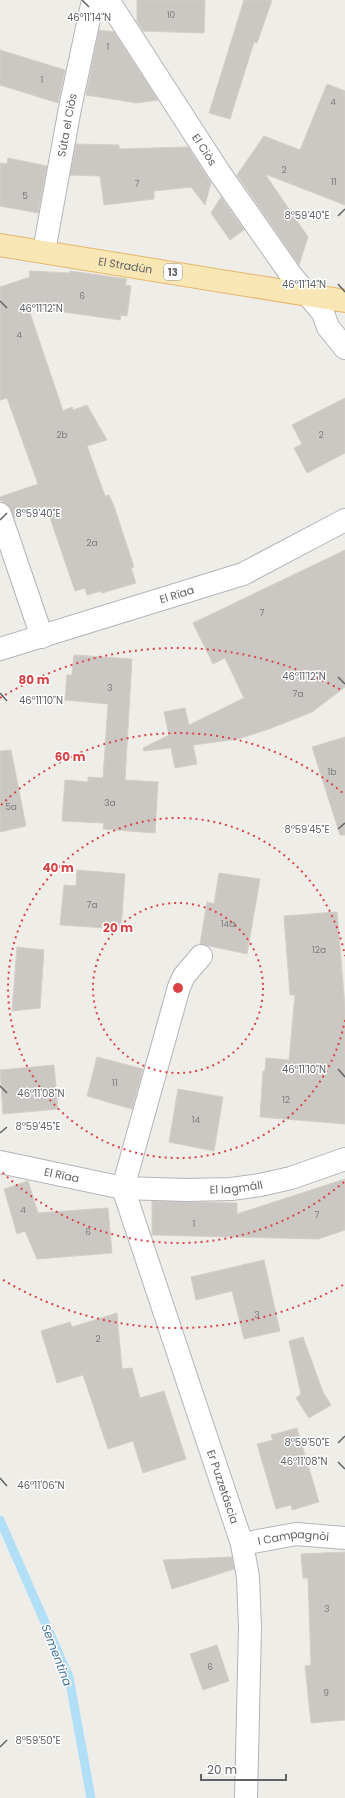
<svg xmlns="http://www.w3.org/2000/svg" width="345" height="1798" viewBox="0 0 345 1798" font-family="Poppins,sans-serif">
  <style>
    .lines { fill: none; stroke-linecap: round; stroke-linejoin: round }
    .stream { stroke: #b0dff7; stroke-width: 9 }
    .building { fill: #cbc8c4; stroke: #d4cec6 }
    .minor-casing { stroke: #b2b5b8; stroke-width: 24 }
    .major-casing { stroke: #e5b76b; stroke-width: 24 }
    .minor { stroke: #fff; stroke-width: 22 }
    .major { stroke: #f8e6b4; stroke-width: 22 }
    .ticks { fill: none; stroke: #5f6366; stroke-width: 1.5 }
    .ring { fill: none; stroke: #da4346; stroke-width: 2; stroke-dasharray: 2 4 }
    .labels { text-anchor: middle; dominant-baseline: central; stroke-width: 3; stroke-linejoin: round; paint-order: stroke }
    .number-label { font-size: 9px; fill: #7a7c7e }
    .shield { fill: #fff; stroke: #8f9294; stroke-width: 1 }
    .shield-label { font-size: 10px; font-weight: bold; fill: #5f6366 }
    .street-label { font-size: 11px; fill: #5f6366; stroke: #fff }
    .water-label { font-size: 12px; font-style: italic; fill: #467698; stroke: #fff }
    .ticks-label { font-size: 10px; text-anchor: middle; fill: #5f6366; stroke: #fff; stroke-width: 3; stroke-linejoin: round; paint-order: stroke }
    .centre { fill: #da4346; stroke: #fff; stroke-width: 2 }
    .ring-label { font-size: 12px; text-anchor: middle; font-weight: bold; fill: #da4346; stroke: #fff; stroke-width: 3; stroke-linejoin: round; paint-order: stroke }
  </style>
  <rect width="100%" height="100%" fill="#efede8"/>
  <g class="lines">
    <!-- stream -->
    <polyline class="stream" points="0,1520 69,1677 91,1798"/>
  </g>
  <!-- building -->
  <g class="building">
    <polygon points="137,0 205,0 204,33 143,31 137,21"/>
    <polygon points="244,0 272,0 257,43 254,42 230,119 209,113"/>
    <polygon points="99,30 114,32 158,100 137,103 86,95"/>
    <polygon points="0,50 65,70 58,103 0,85"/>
    <polygon points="327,84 345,91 345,205 265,174 308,237 299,265 237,175 264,136 300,150"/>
    <polygon points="76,144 119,145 119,149 188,147 211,183 205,205 191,187 154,191 154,199 104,205 100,176 70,175"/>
    <polygon points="8,158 47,166 38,213 0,206 0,163 7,164"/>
    <polygon points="221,197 244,230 230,240 211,213"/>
    <polygon points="29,271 70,273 70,271 127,279 125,285 131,286 127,316 121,315 120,320 28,307 63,411 72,407 73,410 87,405 107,440 87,446 105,496 109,495 114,506 134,567 131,568 136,583 102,593 101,591 87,595 85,588 75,591 46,506 14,518 8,505 0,500 0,497 38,484 7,398 0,400 0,287 30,277"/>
    <polygon points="345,398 345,453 307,473 294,448 302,444 292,425"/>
    <polygon points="345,550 345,687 312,712 269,729 238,739 193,745 197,764 175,768 171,748 144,751 143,748 169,735 164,712 185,708 189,725 244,698 225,658 213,664 193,623"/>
    <polygon points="74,655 132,659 125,780 158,782 155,833 103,829 104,823 62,821 65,780 88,782 88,777 103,778 108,704 65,700 67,675 72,675"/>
    <polygon points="345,737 345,835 340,835 312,747"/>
    <polygon points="11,750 26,826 0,832 0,751"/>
    <polygon points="77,870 125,874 121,929 60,925 64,885 76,886"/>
    <polygon points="219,873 260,879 247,954 200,944 207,902 214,904"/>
    <polygon points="337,912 345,1007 345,1124 260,1117 263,1071 265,1071 266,1058 289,1060 295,995 290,995 284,916"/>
    <polygon points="17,947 44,950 40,1008 12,1011"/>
    <polygon points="97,1057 143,1069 132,1109 87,1096"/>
    <polygon points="54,1065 58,1109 3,1114 0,1070"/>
    <polygon points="178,1089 223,1097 214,1151 169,1142"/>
    <polygon points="345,1179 345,1230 318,1239 152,1235 152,1201 237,1203 237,1214"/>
    <polygon points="28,1181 38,1213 108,1208 112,1253 37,1259 25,1231 17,1234 4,1189"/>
    <polygon points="264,1260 280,1331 244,1339 232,1291 196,1300 191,1277"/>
    <polygon points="117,1313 122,1369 132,1368 140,1398 164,1391 186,1459 143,1473 133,1441 108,1449 83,1375 57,1383 41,1331 70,1322 72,1327"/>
    <polygon points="303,1337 323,1392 331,1405 309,1418 296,1398 301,1394 289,1341"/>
    <polygon points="297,1428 319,1502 292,1510 291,1505 276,1509 257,1444 273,1440 271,1435"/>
    <polygon points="345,1552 345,1720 311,1723 305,1666 311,1665 308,1578 303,1578 301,1554"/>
    <polygon points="232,1557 234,1569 172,1589 163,1560"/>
    <polygon points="217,1645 229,1681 203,1690 190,1654"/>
  </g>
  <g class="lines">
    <!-- minor casing -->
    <g class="minor-casing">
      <g id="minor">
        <path id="s1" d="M 108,0 L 219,172 L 291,275 L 323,313 L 328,327 L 345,348"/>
        <path id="s2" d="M 44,251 L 70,108 L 93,0"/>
        <polyline points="0,514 42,637"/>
        <path id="s3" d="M 0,649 L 243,574 L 345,520"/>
        <path id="s4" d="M 0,1162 L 123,1188 L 186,1190 L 231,1189 L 260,1185 L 291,1178 L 345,1159"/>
        <path id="s5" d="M 123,1188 L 242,1544 L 248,1577 L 250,1628 L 246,1798"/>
        <polyline points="123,1188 179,987 184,976 201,956"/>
        <path id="s6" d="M 242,1544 L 296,1534 L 345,1538"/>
      </g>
    </g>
    <!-- major casing -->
    <g class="major-casing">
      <g id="major">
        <path id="s7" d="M 0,245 L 345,301"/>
      </g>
    </g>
    <!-- minor -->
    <use href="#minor" class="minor"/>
    <!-- major -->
    <use href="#major" class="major"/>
  </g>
  <!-- ticks -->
  <path class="ticks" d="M 82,0 L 89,7M 338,216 L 345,209M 338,284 L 345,292M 0,301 L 7,308M 0,520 L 7,513M 338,677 L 345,684M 0,693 L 7,701M 338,829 L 345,823M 338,1069 L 345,1077M 0,1086 L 7,1093M 0,1133 L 7,1127M 338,1443 L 345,1436M 338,1462 L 345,1469M 0,1478 L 7,1486M 0,1747 L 7,1740"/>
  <!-- distance rings -->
  <g class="ring">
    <circle cx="178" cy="988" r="85"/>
    <path d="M345 1020A170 170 0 1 1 345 956"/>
    <path d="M344 1182A255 255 0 0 1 1 1171M1 805A255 255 0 0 1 344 794"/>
    <path d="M343 1285A340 340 0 0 1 0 1278M0 698A340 340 0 0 1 343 691"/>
  </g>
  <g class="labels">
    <!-- number labels -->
    <g class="number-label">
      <text x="171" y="15">10</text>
      <text x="108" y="47">1</text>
      <text x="42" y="80">1</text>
      <text x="333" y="102">4</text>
      <text x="284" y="170">2</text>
      <text x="334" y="182">11</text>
      <text x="137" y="184">7</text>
      <text x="25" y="196">5</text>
      <text x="82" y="296">6</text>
      <text x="19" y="335">4</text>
      <text x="62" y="435">2b</text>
      <text x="321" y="435">2</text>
      <text x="92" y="543">2a</text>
      <text x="262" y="613">7</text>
      <text x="110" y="688">3</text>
      <text x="298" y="694">7a</text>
      <text x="332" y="772">1b</text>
      <text x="110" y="803">3a</text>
      <text x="11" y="807">5a</text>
      <text x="92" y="905">7a</text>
      <text x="228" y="924">14a</text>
      <text x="319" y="950">12a</text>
      <text x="115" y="1083">11</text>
      <text x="286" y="1100">12</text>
      <text x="196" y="1120">14</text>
      <text x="23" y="1210">4</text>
      <text x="317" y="1215">7</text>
      <text x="194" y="1224">1</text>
      <text x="88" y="1232">6</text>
      <text x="257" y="1315">3</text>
      <text x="98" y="1339">2</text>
      <text x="327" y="1609">3</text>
      <text x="210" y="1667">6</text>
      <text x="326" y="1693">9</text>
    </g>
    <!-- shield labels -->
    <rect class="shield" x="164" y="264" width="18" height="16" rx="3"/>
    <g class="shield-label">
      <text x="173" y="272">13</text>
    </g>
    <!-- street labels -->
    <g class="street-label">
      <text stroke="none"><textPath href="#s2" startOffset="128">Súta el Ciòs</textPath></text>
      <text stroke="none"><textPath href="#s1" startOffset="178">El Ciòs</textPath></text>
      <text stroke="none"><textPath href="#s7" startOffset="127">El Stradún</textPath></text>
      <text stroke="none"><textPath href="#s3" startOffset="185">El Rïaa</textPath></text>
      <text stroke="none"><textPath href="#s4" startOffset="63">El Rïaa</textPath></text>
      <text stroke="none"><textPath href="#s4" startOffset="239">El Iagmáll</textPath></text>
      <text stroke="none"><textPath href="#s5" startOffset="315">Er Puzzetáscia</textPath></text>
      <text stroke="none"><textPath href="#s6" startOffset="52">I Campagnòi</textPath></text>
    </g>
    <!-- water labels -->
    <g class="water-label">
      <text transform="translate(57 1655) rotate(69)">Sementina</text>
    </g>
  </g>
  <g class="ticks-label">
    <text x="89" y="21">46°11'14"N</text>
    <text x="307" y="219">8°59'40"E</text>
    <text x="304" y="288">46°11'14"N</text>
    <text x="41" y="312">46°11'12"N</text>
    <text x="38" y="517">8°59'40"E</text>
    <text x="304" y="680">46°11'12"N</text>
    <text x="41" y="704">46°11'10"N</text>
    <text x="307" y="833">8°59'45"E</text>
    <text x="304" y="1073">46°11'10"N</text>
    <text x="41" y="1097">46°11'08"N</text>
    <text x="38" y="1130">8°59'45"E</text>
    <text x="307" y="1446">8°59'50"E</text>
    <text x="304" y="1465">46°11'08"N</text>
    <text x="41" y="1489">46°11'06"N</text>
    <text x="38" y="1744">8°59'50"E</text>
  </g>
  <circle cx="178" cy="988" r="6" class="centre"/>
  <g class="ring-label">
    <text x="34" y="684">80 m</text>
    <text x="70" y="761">60 m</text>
    <text x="58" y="872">40 m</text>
    <text x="118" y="932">20 m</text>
  </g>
  <!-- scale -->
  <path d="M201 1774v6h85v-6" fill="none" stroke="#5f6366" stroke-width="2"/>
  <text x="207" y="1774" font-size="12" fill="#5f6366" stroke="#ffffff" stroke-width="3" paint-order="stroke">20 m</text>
</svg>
